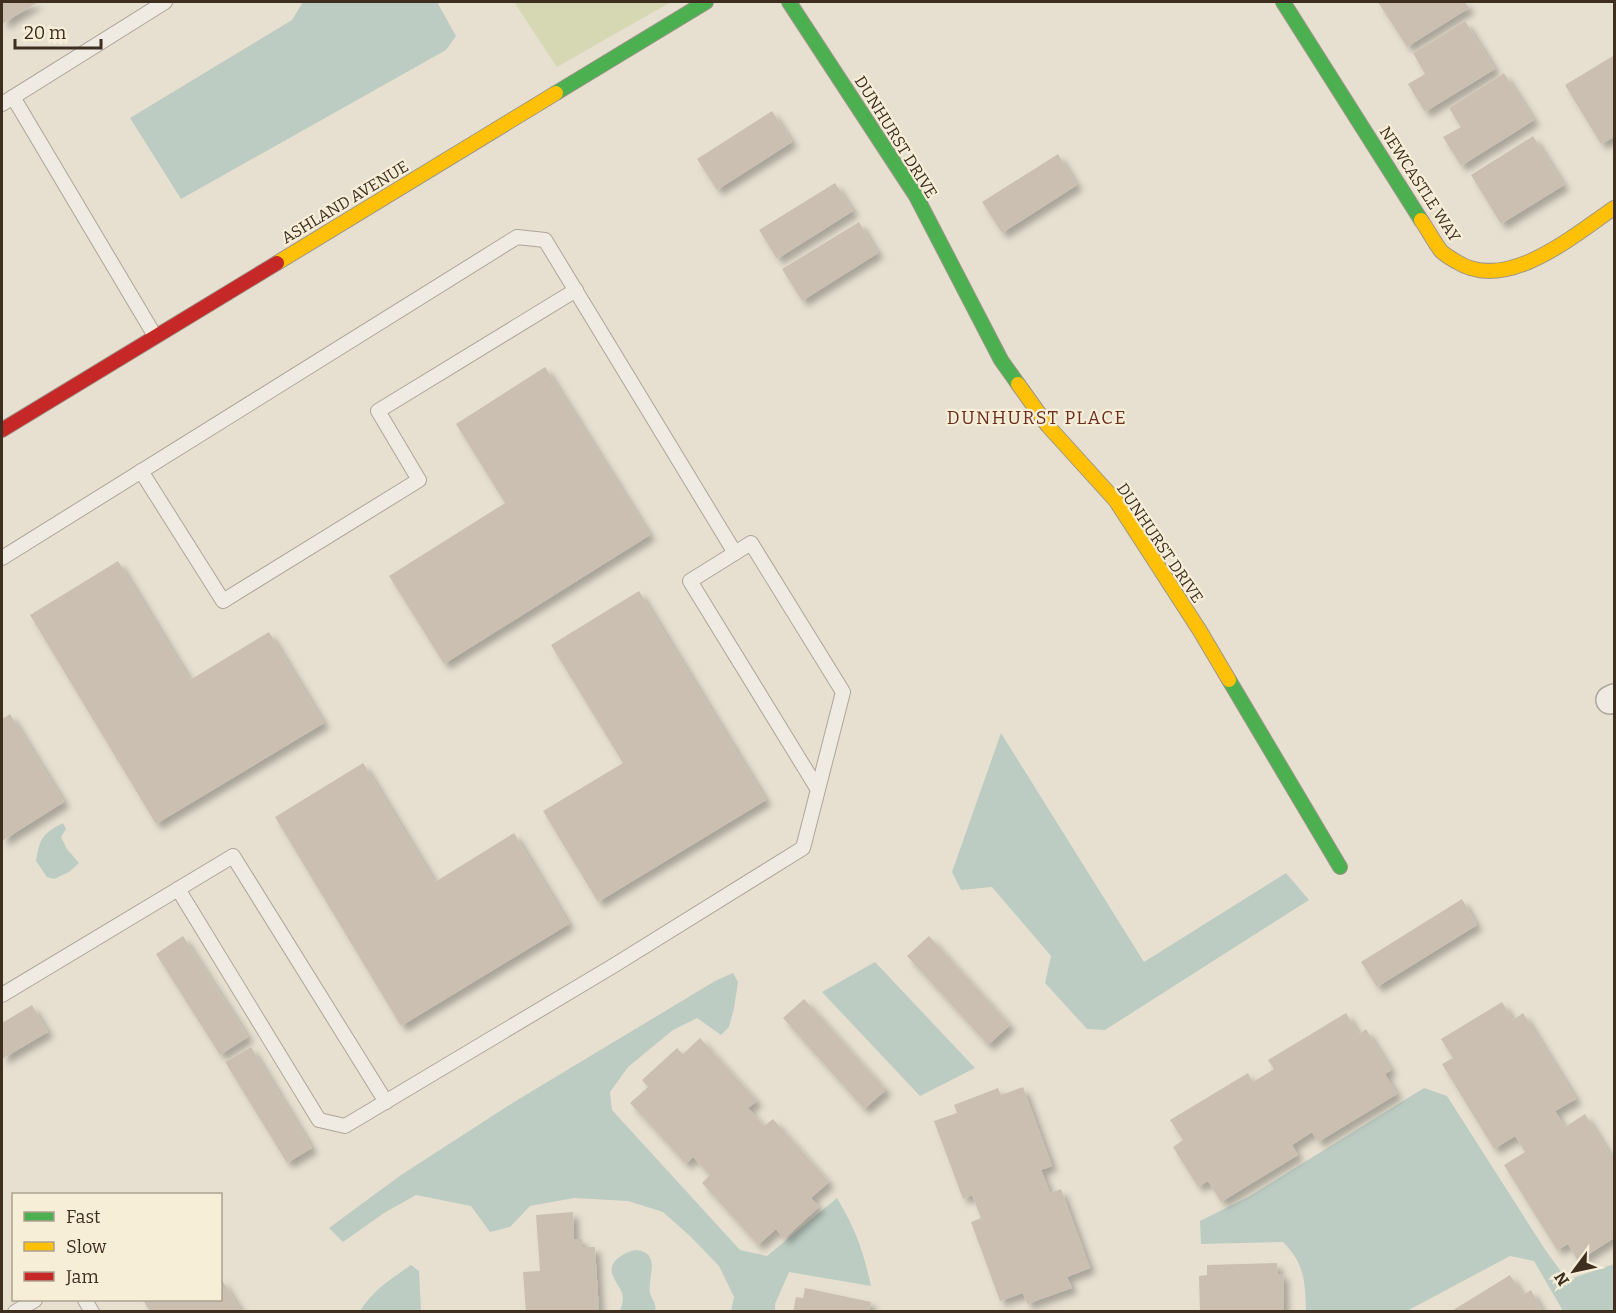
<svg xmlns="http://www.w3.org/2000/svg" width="1616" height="1313" viewBox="0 0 1616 1313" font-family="Bitter,serif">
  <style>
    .green { fill: #d6d7b3 }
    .water { fill: #bcccc2 }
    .building { fill: #cbbfb2; filter: url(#shadow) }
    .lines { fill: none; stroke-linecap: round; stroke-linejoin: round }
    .lane-casing { stroke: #ada599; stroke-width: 16 }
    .street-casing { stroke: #ada599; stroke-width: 30 }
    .fast-casing { stroke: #9c958a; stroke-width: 16 }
    .slow-casing { stroke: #9c958a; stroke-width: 16 }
    .jam-casing { stroke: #9c958a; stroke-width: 16 }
    .lane { stroke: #efebe3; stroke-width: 14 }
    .street { stroke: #efebe3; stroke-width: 27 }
    .fast { stroke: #4caf50; stroke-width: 14 }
    .slow { stroke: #ffc107; stroke-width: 14 }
    .jam { stroke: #c62828; stroke-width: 14 }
    .labels { text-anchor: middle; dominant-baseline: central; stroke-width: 4.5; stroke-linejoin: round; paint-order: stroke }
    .street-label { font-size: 16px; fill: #3d2e20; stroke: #f7eed8 }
    .neighbourhood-label { font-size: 18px; letter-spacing: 1.5px; fill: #6b2e1e; stroke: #f7eed8 }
  </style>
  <defs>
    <filter id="shadow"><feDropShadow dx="5.5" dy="5.5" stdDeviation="3" flood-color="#0004"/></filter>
  </defs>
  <rect width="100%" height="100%" fill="#e7e0d1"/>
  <!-- green -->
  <polygon class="green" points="514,2 671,2 557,67"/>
  <!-- water -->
  <g class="water">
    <polygon points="303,2 437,2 456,36 446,50 181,199 130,118 292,20"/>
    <polygon points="1001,733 1144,962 1286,873 1309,900 1105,1030 1087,1029 1045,983 1051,956 992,887 961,890 952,872"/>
    <path d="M 63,823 L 66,829 L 61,837 L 67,849 L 79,863 L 69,872 L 54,879 L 47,877 L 36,861 C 40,838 42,834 63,823 Z"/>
    <polygon points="875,962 975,1068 920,1096 822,992"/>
    <path d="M 733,973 L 738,982 L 734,1008 L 729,1027 L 721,1035 L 697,1018 L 673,1030 L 628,1067 L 610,1092 L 612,1110 L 740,1250 L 767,1256 L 837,1198 C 856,1230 863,1250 871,1286 L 789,1272 L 775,1304 L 775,1311 L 731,1311 L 734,1297 L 719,1266 L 691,1237 L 663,1212 L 628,1201 L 574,1198 L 530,1206 L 510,1227 L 490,1232 L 471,1206 L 416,1195 L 384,1213 L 343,1242 L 329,1228 L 401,1175 L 514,1102 L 715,981 Z"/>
    <path d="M 1424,1088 L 1447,1096 L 1544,1248 L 1567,1280 L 1614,1264 L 1614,1311 L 1563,1311 L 1534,1261 L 1510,1256 L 1407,1311 L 1306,1311 C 1305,1282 1305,1264 1283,1242 L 1201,1244 L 1200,1221 L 1248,1197 Z"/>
    <path d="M 634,1250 C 663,1251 647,1277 650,1293 C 652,1301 657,1303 655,1311 L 620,1311 C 622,1305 624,1299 622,1293 C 620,1287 615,1282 613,1276 C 607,1262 622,1254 634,1250 Z"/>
    <path d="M 411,1265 L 419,1271 L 421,1311 L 360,1311 C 373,1290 391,1279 411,1265 Z"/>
  </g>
  <!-- building -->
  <g class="building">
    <polygon points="2,2 38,2 2,24"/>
    <polygon points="1378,2 1465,2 1469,8 1407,47"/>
    <polygon points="1465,21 1495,69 1425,112 1408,84 1425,74 1413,53"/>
    <polygon points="1613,56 1614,58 1614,137 1601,144 1565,85"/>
    <polygon points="1504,73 1534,120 1461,166 1443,137 1461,127 1449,108"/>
    <polygon points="772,111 792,142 717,190 697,159"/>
    <polygon points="1533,136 1564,185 1501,224 1471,175"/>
    <polygon points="1058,154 1077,185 1002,233 982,202"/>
    <polygon points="835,183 853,211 777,259 759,230"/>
    <polygon points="859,222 878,253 802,301 782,269"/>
    <polygon points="545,367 650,535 444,664 389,576 505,503 456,424"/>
    <polygon points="118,561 190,680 269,632 324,723 156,824 30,615"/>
    <polygon points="639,591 766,800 598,902 543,811 623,763 551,645"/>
    <polygon points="10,714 64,802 2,841 2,719"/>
    <polygon points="363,763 435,882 514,833 569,924 401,1026 275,817"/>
    <polygon points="1462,899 1477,925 1377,987 1361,962"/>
    <polygon points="183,936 248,1037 220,1055 156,954"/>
    <polygon points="929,936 1010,1025 988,1045 907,956"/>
    <polygon points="804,999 886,1090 864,1109 783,1018"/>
    <polygon points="1502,1002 1513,1020 1523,1013 1576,1099 1555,1111 1565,1127 1585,1114 1614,1161 1614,1238 1578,1261 1568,1244 1557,1250 1504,1165 1525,1152 1515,1136 1494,1149 1442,1064 1453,1058 1441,1039"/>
    <polygon points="32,1005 48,1032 2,1059 2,1023"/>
    <polygon points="1346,1013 1359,1034 1366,1029 1391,1070 1385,1074 1397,1094 1318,1142 1312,1132 1292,1145 1298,1155 1221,1202 1208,1181 1198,1187 1173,1147 1183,1140 1170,1120 1248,1073 1253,1082 1274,1069 1268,1060"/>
    <polygon points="700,1038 757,1101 748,1108 764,1126 773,1119 829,1182 811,1198 819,1207 784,1239 776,1229 758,1245 702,1183 710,1175 693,1157 686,1164 630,1103 648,1087 642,1080 677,1048 683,1054"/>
    <polygon points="251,1047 312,1148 287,1163 225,1062"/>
    <polygon points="1023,1087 1052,1166 1041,1170 1050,1193 1061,1189 1090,1268 1067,1277 1072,1288 1027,1304 1023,1293 1000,1301 971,1222 981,1218 972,1195 963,1199 934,1121 957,1113 954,1105 998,1088 1001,1095"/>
    <polygon points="573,1212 574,1239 582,1239 582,1247 595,1247 599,1312 526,1312 523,1272 540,1271 536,1215"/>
    <polygon points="1277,1263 1278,1274 1283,1274 1284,1312 1200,1312 1199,1276 1207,1275 1207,1265"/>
    <polygon points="1510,1275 1523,1295 1531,1290 1543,1312 1450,1312"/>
    <polygon points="220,1277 242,1312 150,1312 143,1300 220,1300"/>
    <polygon points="805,1288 871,1302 869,1312 793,1312 796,1297 803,1298"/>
  </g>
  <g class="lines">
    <!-- lane casing -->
    <g class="lane-casing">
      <g id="lane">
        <polyline points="13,97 155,336"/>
        <polyline points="2,104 165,2"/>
        <polyline points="141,471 223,601 419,480 378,411 576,290"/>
        <polyline points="2,558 517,237 545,240 735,553"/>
        <polyline points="178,889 319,1120 345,1126 613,966 803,848 843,692 751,543 690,581 817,788"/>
        <polyline points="2,995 233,856 386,1102"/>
        <polyline points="85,1300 92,1312"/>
        <polyline points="15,1312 35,1300"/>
      </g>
    </g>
    <!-- street casing -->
    <g class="street-casing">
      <polyline id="street" points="1610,700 1614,698"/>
    </g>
    <!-- fast casing -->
    <g class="fast-casing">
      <g id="fast">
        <polyline points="789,2 916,196 1001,360 1018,384"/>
        <polyline points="1283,2 1421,220"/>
        <polyline points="556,93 706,2"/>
        <polyline points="1229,680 1340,867"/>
      </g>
    </g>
    <!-- slow casing -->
    <g class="slow-casing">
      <g id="slow">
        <path d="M 1421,220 C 1428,230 1434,242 1441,251 C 1445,255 1452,259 1457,262 C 1507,293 1573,236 1614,208"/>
        <polyline points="277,263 556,93"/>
        <polyline points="1018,384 1048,426 1116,501 1200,631 1229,680"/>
      </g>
    </g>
    <!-- jam casing -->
    <g class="jam-casing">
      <polyline id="jam" points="2,430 277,263"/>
    </g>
    <!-- lane -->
    <use href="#lane" class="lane"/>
    <!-- street -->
    <use href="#street" class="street"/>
    <!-- fast -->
    <use href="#fast" class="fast"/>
    <!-- slow -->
    <use href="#slow" class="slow"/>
    <!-- jam -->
    <use href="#jam" class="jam"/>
  </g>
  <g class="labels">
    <!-- street labels -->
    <g class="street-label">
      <text transform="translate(896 137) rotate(58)">DUNHURST DRIVE</text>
      <text transform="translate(1420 184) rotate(57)">NEWCASTLE WAY</text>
      <text transform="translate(345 202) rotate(-31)">ASHLAND AVENUE</text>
      <text transform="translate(1160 543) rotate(56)">DUNHURST DRIVE</text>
    </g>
    <!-- neighbourhood labels -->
    <g class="neighbourhood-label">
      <text x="1037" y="418">DUNHURST PLACE</text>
    </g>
  </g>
  <!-- border -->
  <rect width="1616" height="1313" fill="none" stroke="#3d2e20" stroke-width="6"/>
  <!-- legend -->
  <rect x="12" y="1193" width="210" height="108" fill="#f7eed8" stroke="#ada18e" stroke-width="1.5"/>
  <rect x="24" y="1212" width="30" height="9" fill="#4caf50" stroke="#ada18e" stroke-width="1.5"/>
  <text x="66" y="1223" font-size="18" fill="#3d2e20">Fast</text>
  <rect x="24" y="1242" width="30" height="9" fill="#ffc107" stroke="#ada18e" stroke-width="1.5"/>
  <text x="66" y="1253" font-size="18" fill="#3d2e20">Slow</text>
  <rect x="24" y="1272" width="30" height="9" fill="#c62828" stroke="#ada18e" stroke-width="1.5"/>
  <text x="66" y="1283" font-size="18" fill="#3d2e20">Jam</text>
  <!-- north arrow -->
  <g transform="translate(1574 1271) rotate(237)" stroke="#f7eed8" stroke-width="4.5" paint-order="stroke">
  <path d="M0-4.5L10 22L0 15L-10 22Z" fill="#3d2e20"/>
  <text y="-9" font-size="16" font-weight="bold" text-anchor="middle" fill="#3d2e20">N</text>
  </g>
  <!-- scale -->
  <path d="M15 39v9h86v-9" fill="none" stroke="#3d2e20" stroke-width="3"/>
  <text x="24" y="39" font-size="18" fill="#3d2e20" stroke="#f7eed8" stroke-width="4.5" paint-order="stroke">20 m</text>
</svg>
